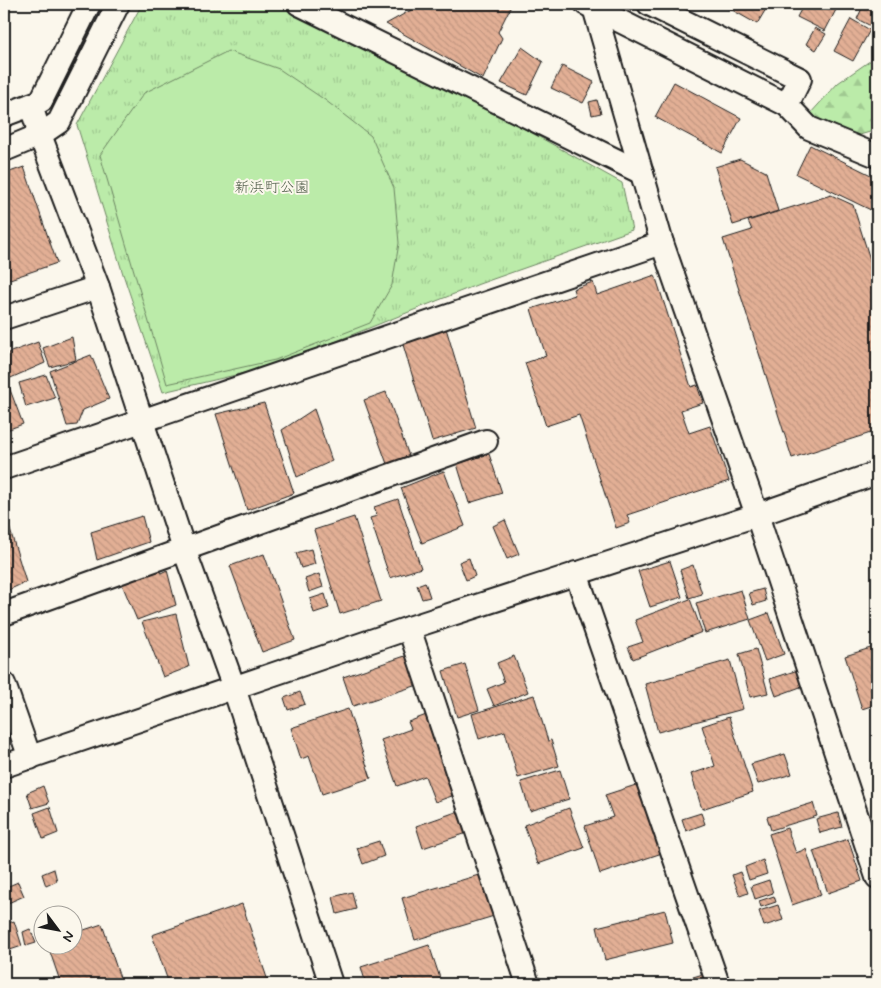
<svg xmlns="http://www.w3.org/2000/svg" width="881" height="988" viewBox="0 0 881 988" font-family="Mynerve,'Klee One',sans-serif">
  <style>
    .forest { fill: url(#forest-firs); stroke: #6c8462 }
    .park { fill: url(#park-tufts); stroke: #6c8462 }
    .garden { fill: #bbeba9; stroke: #6c8462 }
    .building { fill: url(#building-back-hatch); stroke: #1c1c1c }
    .lines { fill: none; stroke-linecap: round; stroke-linejoin: round }
    .minor-casing { stroke: #1c1c1c; stroke-width: 26 }
    .minor { stroke: #fbf7ec; stroke-width: 22 }
    .labels { text-anchor: middle; dominant-baseline: central; stroke-width: 4; stroke-linejoin: round; paint-order: stroke }
    .park-label { font-size: 15px; fill: #4c5a46; stroke: #fbf7ec }
  </style>
  <defs>
    <pattern id="forest-firs" width="22" height="20" patternUnits="userSpaceOnUse" patternTransform="scale(1.25)"><rect width="22" height="20" fill="#bbeba9"/><path d="M5 1l3.5 6h-7zM16 11l3.5 6h-7z" fill="#a0c991"/></pattern>
    <pattern id="park-tufts" width="24" height="20" patternUnits="userSpaceOnUse" patternTransform="scale(1.25)"><rect width="24" height="20" fill="#bbeba9"/><path d="M3 7l-1-3M5 7V3M7 7l1-3M15 17l-1-3M17 17v-4M19 17l1-3" fill="none" stroke="#a0c991"/></pattern>
    <pattern id="building-back-hatch" width="6" height="6" patternUnits="userSpaceOnUse" patternTransform="scale(1.25)"><rect width="6" height="6" fill="#e2af95"/><path d="M-1 5l2 2M0 0l6 6M5-1l2 2" fill="none" stroke="#c19680"/></pattern>
  </defs>
  <rect width="100%" height="100%" fill="#fbf7ec"/>
  <filter id="ink" filterUnits="userSpaceOnUse"><feTurbulence type="fractalNoise" baseFrequency=".02" numOctaves="2"/><feDisplacementMap in="SourceGraphic" scale="10" xChannelSelector="R" yChannelSelector="G"/><feConvolveMatrix kernelMatrix="1 2 1 2 8 2 1 2 1" color-interpolation-filters="sRGB"/></filter>
  <g filter="url(#ink)">
    <!-- forest -->
    <polygon class="forest" points="877,56 877,130 849,138 809,115 838,83"/>
    <!-- park -->
    <polygon class="park" points="142,4 278,4 487,108 622,183 632,230 479,284 274,366 163,392 123,274 77,125"/>
    <!-- garden -->
    <polygon class="garden" points="228,51 279,69 325,100 371,136 394,188 399,243 392,285 370,323 275,360 167,384 100,155 144,93"/>
    <!-- building -->
    <g class="building">
      <polygon points="422,4 512,4 498,32 502,38 483,79 386,24"/>
      <polygon points="726,4 769,4 757,24 725,6"/>
      <polygon points="804,4 839,4 825,31 797,17"/>
      <polygon points="864,4 877,4 877,29 857,19"/>
      <polygon points="851,19 870,30 853,61 834,51"/>
      <polygon points="815,28 826,34 816,50 806,44"/>
      <polygon points="522,47 543,62 527,95 501,83"/>
      <polygon points="562,66 594,82 583,103 551,88"/>
      <polygon points="674,82 741,118 722,153 655,117"/>
      <polygon points="597,100 601,113 592,115 589,102"/>
      <polygon points="810,145 877,178 877,213 796,174"/>
      <polygon points="740,159 766,172 778,211 733,225 715,167"/>
      <polygon points="24,167 57,263 4,281 4,174"/>
      <polygon points="831,195 853,205 877,282 877,431 792,458 723,239 752,230 748,221"/>
      <polygon points="655,275 691,387 697,385 703,403 681,410 689,433 710,426 729,481 627,515 630,523 616,528 579,415 546,426 525,363 546,356 531,309 575,295 573,289 593,282 597,295"/>
      <polygon points="445,325 476,428 432,441 401,338"/>
      <polygon points="72,337 76,360 50,367 43,348"/>
      <polygon points="38,342 45,363 6,380 9,369 8,353"/>
      <polygon points="91,355 109,399 83,410 77,425 67,426 50,371"/>
      <polygon points="4,374 23,424 4,431"/>
      <polygon points="46,375 55,398 26,407 19,383"/>
      <polygon points="386,392 409,456 387,464 364,400"/>
      <polygon points="264,403 294,493 247,510 216,414"/>
      <polygon points="314,409 332,461 297,477 282,430"/>
      <polygon points="489,454 502,493 469,503 457,464"/>
      <polygon points="444,471 465,526 422,543 401,488"/>
      <polygon points="398,499 421,568 390,578 370,518 377,516 374,507"/>
      <polygon points="4,510 26,582 4,592"/>
      <polygon points="142,516 149,542 97,560 91,532"/>
      <polygon points="354,517 381,601 340,614 314,530"/>
      <polygon points="505,520 519,554 507,559 493,526"/>
      <polygon points="311,549 315,564 301,568 296,553"/>
      <polygon points="264,554 295,640 262,652 230,566"/>
      <polygon points="469,558 475,576 466,580 459,562"/>
      <polygon points="670,561 682,597 650,607 638,571"/>
      <polygon points="154,563 161,573 167,570 176,605 137,620 121,582"/>
      <polygon points="693,565 702,594 689,598 680,570"/>
      <polygon points="319,574 323,587 309,592 305,579"/>
      <polygon points="425,582 430,597 422,599 417,585"/>
      <polygon points="763,589 766,601 753,605 749,593"/>
      <polygon points="741,590 750,619 705,633 696,603"/>
      <polygon points="325,594 329,608 314,613 310,599"/>
      <polygon points="690,599 702,632 633,659 628,647 643,642 635,620"/>
      <polygon points="769,613 784,654 765,661 750,620"/>
      <polygon points="176,614 189,667 163,677 142,622"/>
      <polygon points="877,646 877,704 862,709 845,656"/>
      <polygon points="756,649 768,693 750,697 739,654"/>
      <polygon points="408,655 418,685 353,706 343,677"/>
      <polygon points="514,656 528,692 494,706 487,689 504,682 497,663"/>
      <polygon points="730,660 743,709 658,732 645,684"/>
      <polygon points="465,664 479,710 457,717 443,671"/>
      <polygon points="798,670 803,686 776,696 770,679"/>
      <polygon points="300,692 305,704 288,710 284,698"/>
      <polygon points="534,695 548,741 551,740 559,766 518,778 505,731 479,739 472,714"/>
      <polygon points="348,709 371,778 322,794 309,756 301,759 291,728"/>
      <polygon points="434,712 463,792 435,802 425,776 397,786 381,740 411,729 408,722"/>
      <polygon points="729,717 753,792 702,809 691,774 715,766 702,726"/>
      <polygon points="785,754 792,774 758,784 751,764"/>
      <polygon points="560,770 569,799 530,811 521,782"/>
      <polygon points="642,783 665,852 600,874 585,826 613,817 605,795"/>
      <polygon points="43,786 49,803 32,808 27,793"/>
      <polygon points="813,803 817,816 771,830 767,817"/>
      <polygon points="50,807 58,833 43,839 34,813"/>
      <polygon points="569,808 584,848 538,864 524,825"/>
      <polygon points="459,811 467,833 423,848 416,826"/>
      <polygon points="701,813 705,824 686,831 682,819"/>
      <polygon points="838,813 842,827 820,833 816,819"/>
      <polygon points="787,828 796,853 806,849 821,895 792,905 769,834"/>
      <polygon points="848,839 862,881 828,893 813,851"/>
      <polygon points="379,841 384,856 363,864 357,848"/>
      <polygon points="763,860 767,874 749,880 745,867"/>
      <polygon points="54,869 57,881 46,886 42,874"/>
      <polygon points="740,872 748,893 740,896 732,875"/>
      <polygon points="482,874 494,916 415,940 402,898"/>
      <polygon points="769,880 773,893 755,899 751,886"/>
      <polygon points="18,882 24,896 8,903 4,888"/>
      <polygon points="352,892 356,909 337,914 333,897"/>
      <polygon points="774,896 776,902 761,907 759,901"/>
      <polygon points="242,904 269,984 169,984 152,935"/>
      <polygon points="778,905 783,920 764,926 759,911"/>
      <polygon points="665,910 673,943 605,960 597,927"/>
      <polygon points="14,921 22,946 4,952 4,925"/>
      <polygon points="102,924 122,984 61,984 48,946 72,946 72,934"/>
      <polygon points="30,929 36,943 26,946 23,932"/>
      <polygon points="429,945 442,984 404,984 402,978 382,984 366,984 361,967"/>
      <polygon points="703,974 706,984 670,984"/>
    </g>
    <g class="lines">
      <!-- minor casing -->
      <g class="minor-casing">
        <g id="minor">
          <polyline points="299,4 642,173"/>
          <polyline points="586,4 787,105 809,128 877,156"/>
          <polyline points="593,4 662,243 757,515 877,877"/>
          <polyline points="649,4 800,79 787,105"/>
          <polyline points="31,105 40,135 98,287 184,549 234,688 331,984"/>
          <polyline points="4,115 41,101 89,4"/>
          <polyline points="4,150 40,135 59,122 118,4"/>
          <polyline points="4,318 98,287"/>
          <polyline points="4,468 662,243"/>
          <polyline points="576,573 718,984"/>
          <polyline points="4,614 486,441"/>
          <polyline points="409,628 528,984"/>
          <polyline points="4,684 30,758"/>
          <polyline points="4,766 409,628 757,515 877,473"/>
        </g>
      </g>
      <!-- minor -->
      <use href="#minor" class="minor"/>
    </g>
  </g>
  <g class="labels">
    <!-- park labels -->
    <g class="park-label">
      <text x="272" y="188">新浜町公園</text>
    </g>
  </g>
  <!-- margin -->
  <rect width="881" height="988" fill="none" stroke="#fbf7ec" stroke-width="20"/>
  <rect x="10" y="10" width="861" height="968" fill="none" stroke="#1c1c1c" stroke-width="2" filter="url(#ink)"/>
  <!-- north arrow -->
  <g transform="translate(58 930) rotate(122)"><circle r="24" fill="#fbf7ec" stroke="#a29f99"/>
  <path d="M0-4L9 19L0 12L-9 19Z" fill="#1c1c1c"/>
  <text y="-8" font-size="14" font-weight="bold" text-anchor="middle" fill="#1c1c1c">N</text>
  </g>
</svg>
